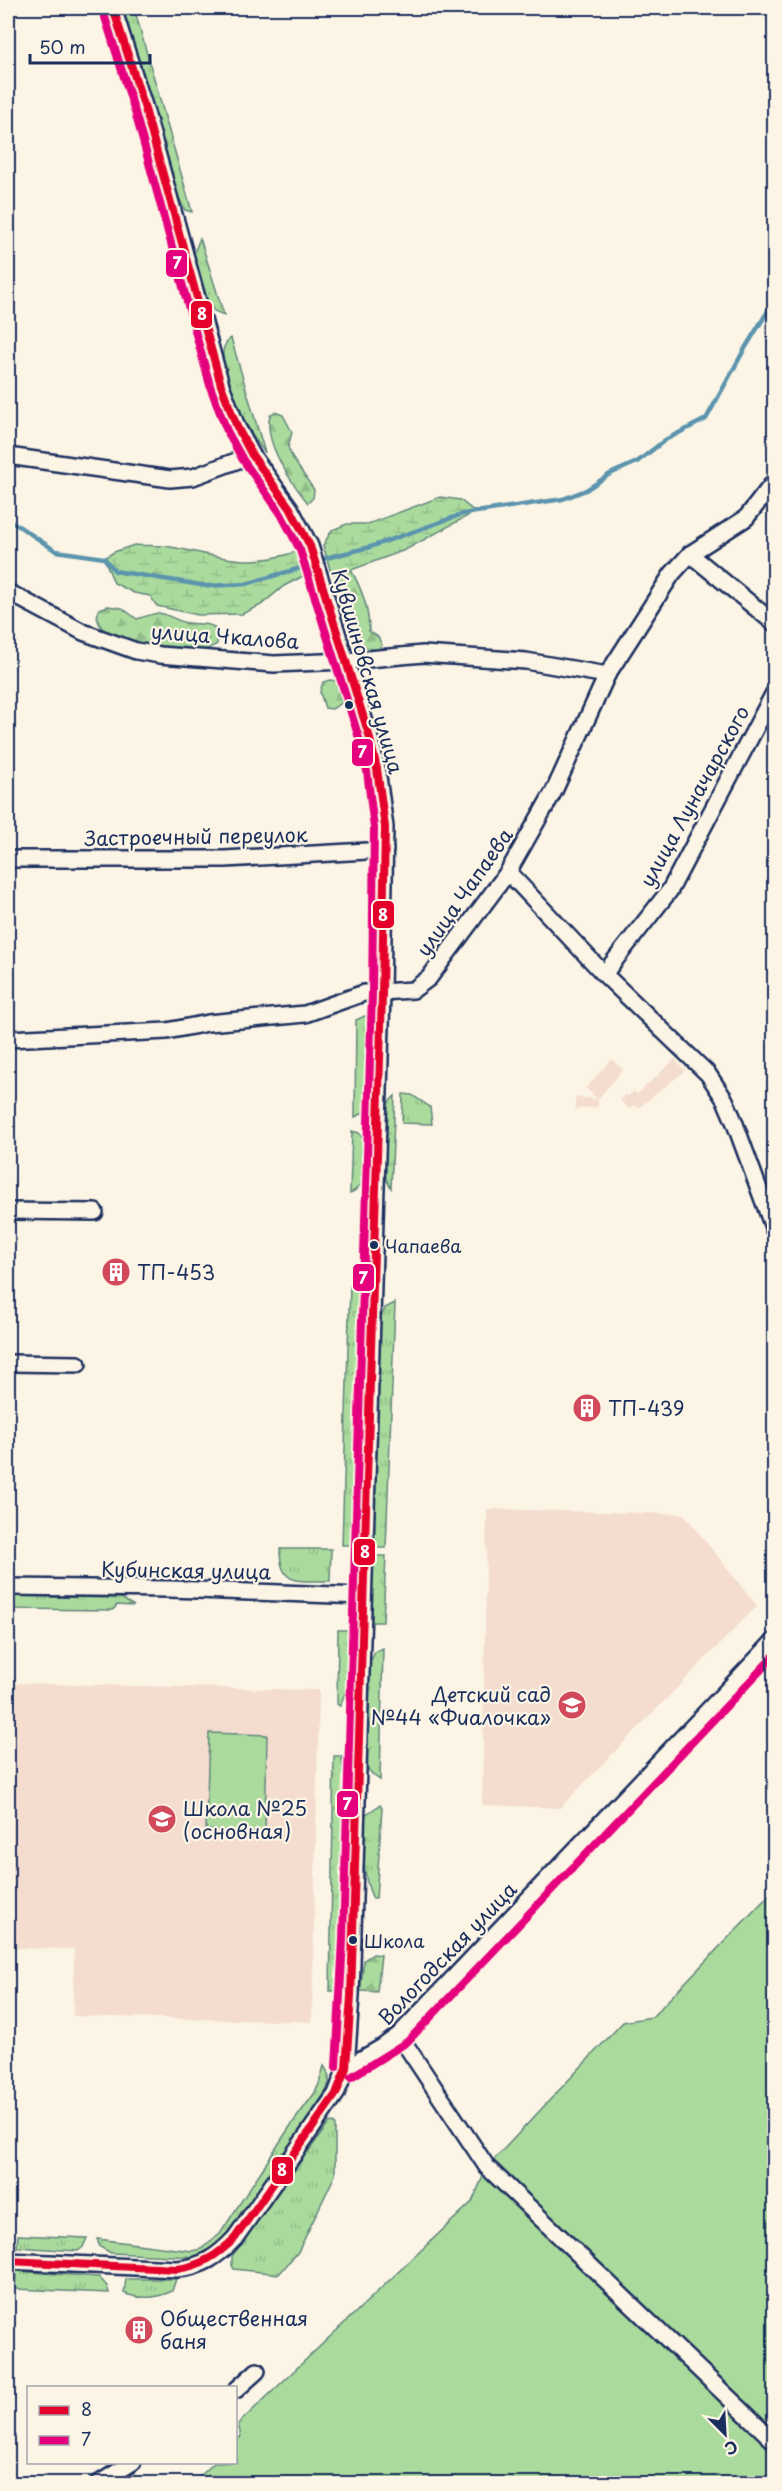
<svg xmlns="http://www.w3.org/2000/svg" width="782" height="2491" viewBox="0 0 782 2491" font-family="'Playpen Sans',sans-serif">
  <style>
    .built { fill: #f4ddcf }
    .grass { fill: url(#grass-tufts); stroke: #62857d; stroke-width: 1.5 }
    .forest { fill: url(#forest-firs); stroke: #62857d; stroke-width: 1.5 }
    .wetland { fill: url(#wetland-marsh); stroke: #62857d; stroke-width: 1.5 }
    .garden { fill: #aadb9c; stroke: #62857d; stroke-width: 1.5 }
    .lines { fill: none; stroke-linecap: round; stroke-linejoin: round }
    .stream { stroke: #5c94ae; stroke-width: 4.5 }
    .minor-casing { stroke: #1b2f5e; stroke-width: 20 }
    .minor { stroke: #fcf5e5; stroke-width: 15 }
    .bus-1-casing { stroke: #fcf5e5; stroke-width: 12 }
    .bus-2-casing { stroke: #fcf5e5; stroke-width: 12 }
    .bus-1 { stroke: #e4002b; stroke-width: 8 }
    .bus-2 { stroke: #e5007d; stroke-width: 8 }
    .bus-dot { fill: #1b2f5e; stroke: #fcf5e5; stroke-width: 2 }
    .labels { text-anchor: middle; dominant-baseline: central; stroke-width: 4.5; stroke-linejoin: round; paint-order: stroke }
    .bus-label { font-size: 18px; fill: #1b2f5e; stroke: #fcf5e5; text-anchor: start }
    .street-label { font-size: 20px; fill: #1b2f5e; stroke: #fcf5e5 }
    .poi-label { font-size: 20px; fill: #1b2f5e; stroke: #fcf5e5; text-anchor: start }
    .line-badge { stroke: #fcf5e5; stroke-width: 2 }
    .badge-label { font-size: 16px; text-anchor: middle; font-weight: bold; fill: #fff }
  </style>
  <defs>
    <pattern id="grass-tufts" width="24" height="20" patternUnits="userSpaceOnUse" patternTransform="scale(1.5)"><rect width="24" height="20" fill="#aadb9c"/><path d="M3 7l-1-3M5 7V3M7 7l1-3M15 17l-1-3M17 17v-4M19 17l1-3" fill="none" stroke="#92bc89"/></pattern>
    <pattern id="forest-firs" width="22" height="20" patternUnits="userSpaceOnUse" patternTransform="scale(1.5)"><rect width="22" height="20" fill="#aadb9c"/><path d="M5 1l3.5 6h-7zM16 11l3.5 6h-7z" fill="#92bc89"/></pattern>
    <pattern id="wetland-marsh" width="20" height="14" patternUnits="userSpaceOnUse" patternTransform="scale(1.5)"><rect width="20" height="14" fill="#aadb9c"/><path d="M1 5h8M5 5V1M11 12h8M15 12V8" fill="none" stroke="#92bc89"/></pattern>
  </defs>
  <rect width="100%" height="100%" fill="#fcf5e5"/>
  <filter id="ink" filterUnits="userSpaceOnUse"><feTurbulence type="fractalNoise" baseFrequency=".0167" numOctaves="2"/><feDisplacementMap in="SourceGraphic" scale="12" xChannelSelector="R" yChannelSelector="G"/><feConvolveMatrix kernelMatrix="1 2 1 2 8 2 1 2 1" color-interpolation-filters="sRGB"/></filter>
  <g filter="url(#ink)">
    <!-- built -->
    <g class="built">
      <polygon points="612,1059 623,1070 598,1099 598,1107 575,1109 575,1097 597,1099 586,1088"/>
      <polygon points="675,1059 685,1071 638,1108 634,1105 629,1109 620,1100 625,1094 628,1096 634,1091 637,1094"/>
      <polygon points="487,1509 684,1514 757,1606 560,1808 482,1805"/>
      <polygon points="8,1683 319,1690 312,2022 73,2016 74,1949 8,1948"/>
    </g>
    <!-- grass -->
    <g class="grass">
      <polygon points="123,8 134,8 192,212 185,210 178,196"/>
      <polygon points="200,238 224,315 214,311 206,297 194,253"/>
      <path d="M 231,338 L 265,453 C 250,434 204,357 231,338 Z"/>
      <polygon points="367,1015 371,1025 368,1106 363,1113 355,1117 356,1020"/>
      <polygon points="403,1094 412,1095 430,1107 432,1124 402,1123"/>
      <polygon points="395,1096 391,1188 385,1177 386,1105"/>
      <path d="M 352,1131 L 359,1133 C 370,1145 369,1187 350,1193 Z"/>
      <polygon points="350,1284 365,1284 357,1545 342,1545"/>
      <polygon points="395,1303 386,1548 373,1548 380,1319 385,1308"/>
      <path d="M 280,1549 L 331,1549 L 330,1581 C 300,1580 280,1588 280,1549 Z"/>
      <polygon points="373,1556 386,1556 383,1622 371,1622"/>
      <polygon points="8,1596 121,1598 134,1606 117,1605 113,1610 8,1609"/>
      <polygon points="338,1630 351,1630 348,1685 340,1706 337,1704"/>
      <polygon points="383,1648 380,1780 373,1775 366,1767 369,1664 375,1652"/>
      <polygon points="334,1756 341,1756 347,1792 340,1991 330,1991"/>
      <path d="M 380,1805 L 382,1808 L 376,1899 L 373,1899 C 361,1875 363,1841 365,1815 Z"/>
      <path d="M 324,2066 C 332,2077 330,2085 323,2096 L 233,2229 L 214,2247 L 193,2257 L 111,2253 L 100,2247 L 97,2239 L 192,2251 L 201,2249 L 220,2234 L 289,2128 L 314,2094 L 319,2084 Z"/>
      <polygon points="333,2122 335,2125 335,2175 298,2252 279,2274 234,2269 232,2265 232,2256 329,2123"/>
      <polygon points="18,2235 87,2238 83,2247 78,2251 17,2247"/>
      <polygon points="16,2271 99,2277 107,2286 109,2293 15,2289"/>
      <path d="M 126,2279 L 176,2279 L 172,2291 C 158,2298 139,2300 124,2293 Z"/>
    </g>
    <!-- forest -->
    <g class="forest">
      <path d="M 275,412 L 283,415 L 292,432 L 288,447 L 293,459 L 314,490 L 313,498 L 308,503 C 292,483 263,443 270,415 Z"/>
      <path d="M 351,570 C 362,589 369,609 369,631 L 378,637 L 382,645 L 378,650 C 348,651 342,597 338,575 Z"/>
      <path d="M 108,606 L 122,608 L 137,619 C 166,609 158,613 183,622 C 198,627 221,616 217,644 C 213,646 209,649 204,650 C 182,655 121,645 103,629 C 100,626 98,621 97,617 L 99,609 Z"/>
      <polygon points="330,680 336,681 342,703 332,709 325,708 320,692 323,682"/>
      <polygon points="373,1954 381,1955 377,1992 360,1991 364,1960"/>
    </g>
    <!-- wetland -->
    <g class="wetland">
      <polygon points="440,497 460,500 475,512 405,550 338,575 331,573 323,545 332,530 347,524 368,524"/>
      <path d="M 134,545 C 146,546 159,545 171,547 C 220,556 248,569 298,551 L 305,575 L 284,586 L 261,605 L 242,614 L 198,615 L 157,606 L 150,596 L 134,593 L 114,583 L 104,558 L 114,552 Z"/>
    </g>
    <!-- garden -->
    <g class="garden">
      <polygon points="209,1733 267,1735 265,1832 206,1830"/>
      <polygon points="774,1890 774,2483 192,2484 214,2463 236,2462 236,2442 241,2436 238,2424 472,2202 487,2167 623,2022 652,2017"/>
    </g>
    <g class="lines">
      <!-- stream -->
      <polyline class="stream" points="8,519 56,551 104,558 115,571 207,586 246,584 304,567 326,558 370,547 463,514 563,499 586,490 610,474 637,462 665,440 706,419 744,350 774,301"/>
      <!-- minor casing -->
      <g class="minor-casing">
        <g id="minor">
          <polyline points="8,456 170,479 193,477 252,455"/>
          <polyline points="690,554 774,623"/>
          <polyline points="8,592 83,632 136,651 160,655 274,664 346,661 423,654 526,661 607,675"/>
          <polyline points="8,859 225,859 385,850"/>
          <polyline points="508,872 604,974 708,1074 725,1100 734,1121 774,1230"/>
          <polyline points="604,974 670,890 774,693"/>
          <polyline points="8,1039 167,1031 208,1023 305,1014 364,993 413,990 429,978 508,872 554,791 607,675 672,574 690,554 746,518 774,482"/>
          <polyline points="8,1211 95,1212"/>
          <polyline points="8,1363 78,1364"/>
          <polyline points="8,1587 170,1589 362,1596"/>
          <polyline points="399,2035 487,2167 774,2441"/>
          <polyline points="346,2068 381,2048 399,2035 774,1641"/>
          <path d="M 8,2261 L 177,2269 C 203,2267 218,2256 235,2238 L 336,2094 L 346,2068 L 351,1996 L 382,994 L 385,827 L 377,769 L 369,735 L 310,546 L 290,508 L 252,455 L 237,427 L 221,385 L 145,109 L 113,8"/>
          <polyline points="236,2390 257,2371"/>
          <polyline points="98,2484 133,2462"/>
        </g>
      </g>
      <!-- minor -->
      <use href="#minor" class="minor"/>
      <!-- bus-1 casing -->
      <g class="bus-1-casing">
        <path id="bus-1" d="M 8,2261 L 177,2269 C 201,2266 218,2255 235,2238 L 336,2094 L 346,2068 L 351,1996 L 382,994 L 385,827 L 377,769 L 369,735 L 310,546 L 290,508 L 252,455 L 237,427 L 221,385 L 145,109 L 113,8"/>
      </g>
      <!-- bus-2 casing -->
      <g class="bus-2-casing">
        <g id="bus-2">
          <polyline points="103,11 135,112 211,389 227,431 243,460 281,514 300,550 359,738 367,771 374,828 372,994 343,1940 336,2067"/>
          <polyline points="351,2077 407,2042 774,1656"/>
        </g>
      </g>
      <!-- bus-1 -->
      <use href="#bus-1" class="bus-1"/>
      <!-- bus-2 -->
      <use href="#bus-2" class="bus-2"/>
    </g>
  </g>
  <!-- icons -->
  <defs>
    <g id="building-disc" transform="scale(1.5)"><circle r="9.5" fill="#d1495b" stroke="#fcf5e5"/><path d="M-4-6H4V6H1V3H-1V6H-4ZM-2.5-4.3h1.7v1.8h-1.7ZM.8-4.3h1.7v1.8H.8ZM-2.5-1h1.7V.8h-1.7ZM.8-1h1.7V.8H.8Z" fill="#fff"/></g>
    <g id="school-disc" transform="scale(1.5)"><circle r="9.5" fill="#d1495b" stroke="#fcf5e5"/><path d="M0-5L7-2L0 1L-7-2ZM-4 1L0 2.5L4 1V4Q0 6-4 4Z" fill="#fff"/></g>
  </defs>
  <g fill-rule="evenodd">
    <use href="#building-disc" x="116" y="1272"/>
    <use href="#building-disc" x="587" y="1408"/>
    <use href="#school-disc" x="572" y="1705"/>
    <use href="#school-disc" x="162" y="1819"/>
    <use href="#building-disc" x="139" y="2330"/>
  </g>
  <!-- markers -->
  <g class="bus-dot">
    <circle cx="349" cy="705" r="5"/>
    <circle cx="374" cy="1245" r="5"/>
    <circle cx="353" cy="1940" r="5"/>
  </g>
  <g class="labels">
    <!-- bus labels -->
    <g class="bus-label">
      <text x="385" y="1245">Чапаева</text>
      <text x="364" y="1940">Школа</text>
    </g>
    <!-- street labels -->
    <g class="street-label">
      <text transform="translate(225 636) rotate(4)">улица Чкалова</text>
      <text transform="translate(368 671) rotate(74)">Кувшиновская улица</text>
      <text transform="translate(694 796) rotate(-61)">улица Луначарского</text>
      <text transform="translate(196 836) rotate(-1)">Застроечный переулок</text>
      <text transform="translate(464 892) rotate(-55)">улица Чапаева</text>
      <text transform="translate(186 1570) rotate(1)">Кубинская улица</text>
      <text transform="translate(447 1953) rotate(-46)">Вологодская улица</text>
    </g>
    <!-- poi labels -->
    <g class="poi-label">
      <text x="137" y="1272">ТП-453</text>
      <text x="608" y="1408">ТП-439</text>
      <text x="551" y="1694" text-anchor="end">Детский сад<tspan x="551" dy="23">№44 «Фиалочка»</tspan></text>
      <text x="183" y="1808">Школа №25<tspan x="183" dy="23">(основная)</tspan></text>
      <text x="160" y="2318">Общественная<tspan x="160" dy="23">баня</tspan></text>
    </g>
  </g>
  <g class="line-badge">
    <rect x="165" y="249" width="23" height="29" rx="6" fill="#e5007d"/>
    <rect x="190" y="300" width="23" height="29" rx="6" fill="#e4002b"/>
    <rect x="351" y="738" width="23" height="29" rx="6" fill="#e5007d"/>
    <rect x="372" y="900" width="23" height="29" rx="6" fill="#e4002b"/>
    <rect x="352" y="1263" width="23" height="29" rx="6" fill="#e5007d"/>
    <rect x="353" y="1538" width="23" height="28" rx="6" fill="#e4002b"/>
    <rect x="336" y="1790" width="23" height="28" rx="6" fill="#e5007d"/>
    <rect x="271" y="2156" width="23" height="29" rx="6" fill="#e4002b"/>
  </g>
  <g class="badge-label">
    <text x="177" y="269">7</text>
    <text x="202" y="320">8</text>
    <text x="362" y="758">7</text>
    <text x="383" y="921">8</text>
    <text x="363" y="1284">7</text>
    <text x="365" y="1558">8</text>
    <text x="347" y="1810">7</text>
    <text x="282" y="2176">8</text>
  </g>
  <!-- margin -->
  <rect width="782" height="2491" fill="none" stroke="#fcf5e5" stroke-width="30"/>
  <rect x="15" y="15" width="752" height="2461" fill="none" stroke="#1b2f5e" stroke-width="2" filter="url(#ink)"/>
  <!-- legend -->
  <rect x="27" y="2386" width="210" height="78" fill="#fcf5e5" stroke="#a2a6af" stroke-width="1.5"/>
  <rect x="39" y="2406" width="30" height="9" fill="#e4002b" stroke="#a2a6af" stroke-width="1.5"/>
  <text x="81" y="2416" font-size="18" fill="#1b2f5e">8</text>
  <rect x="39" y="2436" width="30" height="9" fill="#e5007d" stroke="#a2a6af" stroke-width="1.5"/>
  <text x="81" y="2446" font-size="18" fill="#1b2f5e">7</text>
  <!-- north arrow -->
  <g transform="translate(725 2434) rotate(156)" stroke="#fcf5e5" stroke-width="4.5" paint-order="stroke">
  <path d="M0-4.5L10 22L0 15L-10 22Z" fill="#1b2f5e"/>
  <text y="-9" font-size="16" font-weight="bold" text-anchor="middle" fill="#1b2f5e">С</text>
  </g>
  <!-- scale -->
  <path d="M30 54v9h120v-9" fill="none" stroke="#1b2f5e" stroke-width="3"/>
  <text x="39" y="54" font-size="18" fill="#1b2f5e" stroke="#fcf5e5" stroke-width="4.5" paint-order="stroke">50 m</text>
</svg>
